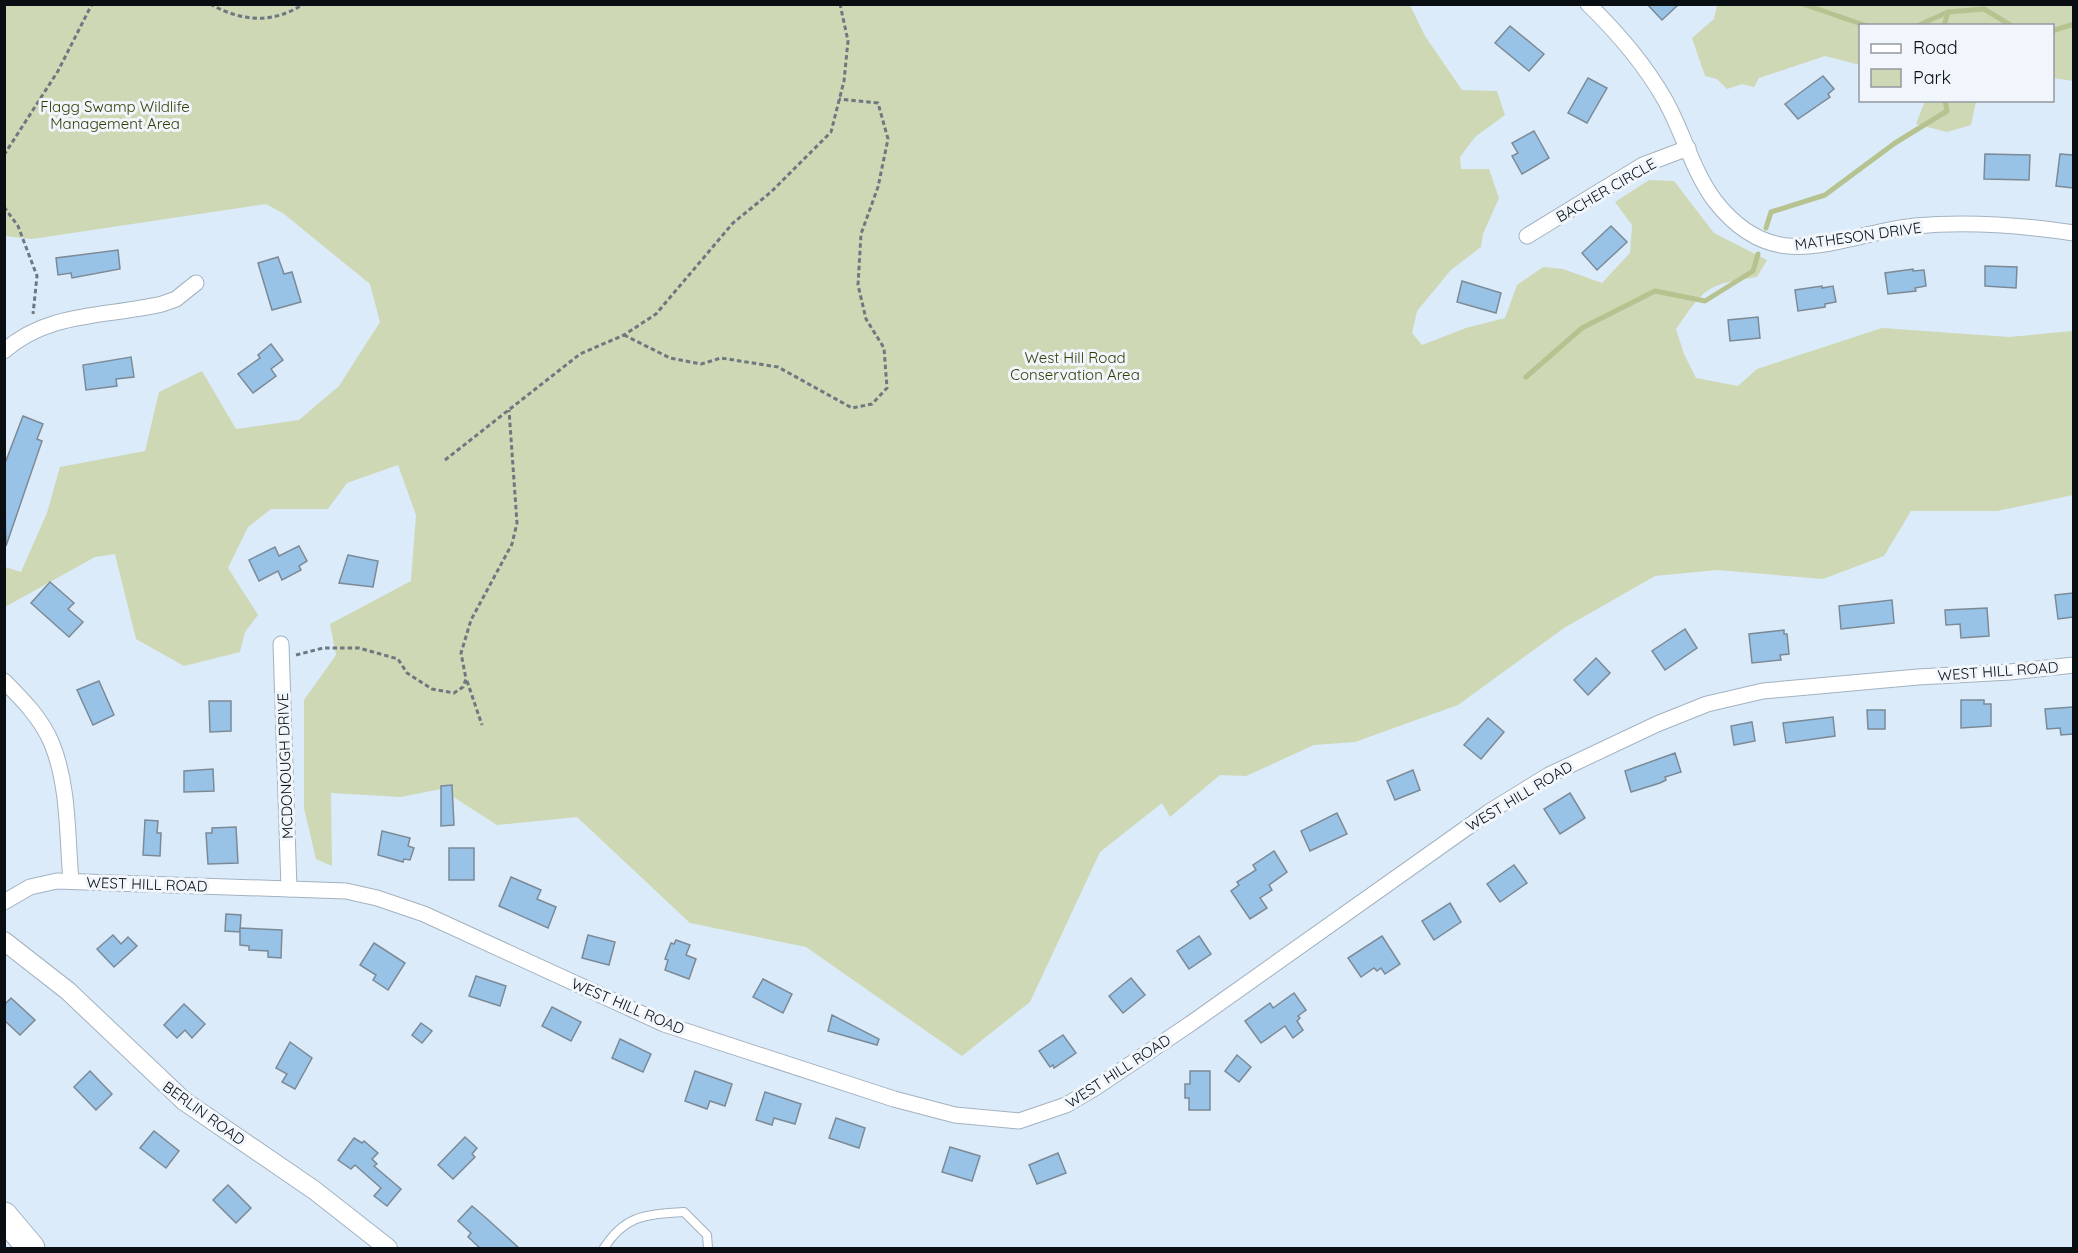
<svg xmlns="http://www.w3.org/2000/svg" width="2078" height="1253" viewBox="0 0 2078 1253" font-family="Quicksand,sans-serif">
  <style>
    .green { fill: #ced8b4 }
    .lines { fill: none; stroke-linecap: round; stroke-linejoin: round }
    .stream { stroke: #b6c391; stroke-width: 5 }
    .building { fill: #98c3e7; stroke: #7c8a97; stroke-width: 1.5 }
    .service-casing { stroke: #a3b2c0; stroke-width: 10 }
    .minor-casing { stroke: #a3b2c0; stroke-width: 17 }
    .tertiary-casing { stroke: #a3b2c0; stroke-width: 20 }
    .motorway-casing { stroke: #a3b2c0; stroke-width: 29 }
    .path { stroke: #6d7881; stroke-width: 3; stroke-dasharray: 4.5 3; stroke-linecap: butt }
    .service { stroke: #fff; stroke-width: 8 }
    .minor { stroke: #fff; stroke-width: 15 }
    .tertiary { stroke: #fff; stroke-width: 18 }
    .motorway { stroke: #fff; stroke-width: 27 }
    .labels { text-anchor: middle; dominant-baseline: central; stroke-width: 6; stroke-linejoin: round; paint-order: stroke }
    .park-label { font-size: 15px; fill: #333d02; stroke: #f0f6fc }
    .street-label { font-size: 15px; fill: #080e12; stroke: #f0f6fc }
  </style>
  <rect width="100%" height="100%" fill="#dbebf9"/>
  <!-- green -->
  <g class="green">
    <path d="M 5,5 L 1410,5 L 1425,36 L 1462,90 L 1497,91 L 1505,115 L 1475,137 L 1460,157 L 1461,169 L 1489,169 L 1499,198 L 1483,234 L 1481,247 L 1451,270 L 1417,311 L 1412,333 L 1422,345 L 1466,328 L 1505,318 L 1517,285 L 1543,267 L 1563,269 L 1602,283 L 1630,253 L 1632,225 L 1615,202 L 1649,180 L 1674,181 L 1714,233 L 1767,260 L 1757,277 C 1705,285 1706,287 1676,329 L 1684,354 L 1696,378 L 1738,386 L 1757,369 L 1882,328 L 2009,337 L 2073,331 L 2073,495 L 1997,511 L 1911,511 L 1884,556 L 1823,579 L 1717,570 L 1655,576 L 1564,628 L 1458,705 L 1355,742 L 1314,745 L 1246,776 L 1220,775 L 1170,817 L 1162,803 L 1100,852 L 1030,1002 L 962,1056 L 806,947 L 690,923 L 577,817 L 497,825 L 441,789 L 401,797 L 331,793 L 332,866 L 316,859 L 304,808 L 304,700 L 336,655 L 330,624 L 411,581 L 416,515 L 398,465 L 347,483 L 328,509 L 271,509 L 248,527 L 228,568 L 258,615 L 245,632 L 240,652 L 184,666 L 136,639 L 115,554 L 95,557 L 5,607 L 5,567 L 21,572 L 47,513 L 60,467 L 145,451 L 159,392 L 202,371 L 236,429 L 299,420 L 339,386 L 380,322 L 370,284 L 284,214 L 266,204 L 32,239 L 5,236 Z"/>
    <polygon points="1717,5 2073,5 2073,81 2053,78 2052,26 1860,26 1860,65 1825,56 1759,78 1754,87 1742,84 1727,89 1717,79 1705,76 1692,38 1714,19"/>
    <polygon points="1925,101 1976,101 1971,125 1947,132 1916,124"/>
  </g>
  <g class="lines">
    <!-- stream -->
    <g class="stream">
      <polyline points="1803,4 1867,26"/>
      <polyline points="1917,26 1948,12 1984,9 2012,26"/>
      <polyline points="1944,26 1948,12"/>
      <polyline points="2052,31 2074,24"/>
      <polyline points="1766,228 1771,212 1825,195 1895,143 1947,111 1945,100"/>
      <polyline points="1526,377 1582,328 1655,291 1705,301 1753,271 1758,254"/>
    </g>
  </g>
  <!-- building -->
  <g class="building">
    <polygon points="1647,4 1679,4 1662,20"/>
    <polygon points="1510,26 1544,54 1529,71 1495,43"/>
    <polygon points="1823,76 1834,89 1828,94 1830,97 1798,119 1785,104"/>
    <polygon points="1588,78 1607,88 1587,123 1568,113"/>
    <polygon points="1534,131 1549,158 1522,174 1512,156 1518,153 1512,143"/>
    <polygon points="1985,154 2030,155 2029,180 1984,179"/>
    <polygon points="2060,154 2073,155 2073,188 2056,186"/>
    <polygon points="1611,226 1627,242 1597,270 1582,253"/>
    <polygon points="118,250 120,269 72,278 71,273 58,275 56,258"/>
    <polygon points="278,257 284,274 292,272 301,302 272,310 258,263"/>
    <polygon points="1985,266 2017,267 2016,288 1985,286"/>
    <polygon points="1913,269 1913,271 1924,270 1926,286 1915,288 1916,291 1888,294 1885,273"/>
    <polygon points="1462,281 1501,293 1496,313 1457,302"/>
    <polygon points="1822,286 1822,288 1833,286 1836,302 1825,304 1825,307 1798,311 1795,290"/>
    <polygon points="1758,317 1760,338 1730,341 1728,320"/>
    <polygon points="271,344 283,360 271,369 276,376 253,393 238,374 260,358 258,355"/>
    <polygon points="131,357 134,377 116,379 117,386 86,390 83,365"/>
    <polygon points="23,416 43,424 37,439 42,441 6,546 4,466"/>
    <polygon points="299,546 307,561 299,566 301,570 282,580 278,571 259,581 249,560 275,547 279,556"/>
    <polygon points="348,555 378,561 373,587 339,583"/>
    <polygon points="50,582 74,603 68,609 83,622 69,637 31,603"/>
    <polygon points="2073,593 2073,617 2058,619 2055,595"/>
    <polygon points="1892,600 1894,623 1841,629 1839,606"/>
    <polygon points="1987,608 1989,636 1961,638 1960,624 1946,625 1945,610"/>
    <polygon points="1685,629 1697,648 1665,670 1652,651"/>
    <polygon points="1784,630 1784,634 1787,634 1789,654 1780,655 1781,660 1752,663 1749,634"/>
    <polygon points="1596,658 1610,673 1588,695 1574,680"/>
    <polygon points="99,681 114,715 93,725 77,690"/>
    <polygon points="1961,700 1984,700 1984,704 1991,704 1991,726 1961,728"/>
    <polygon points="209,701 231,701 231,731 210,732"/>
    <polygon points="2073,707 2073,734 2061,735 2060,728 2047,729 2045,709"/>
    <polygon points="1867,710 1885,710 1885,729 1868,729"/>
    <polygon points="1833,717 1835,736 1786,743 1783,723"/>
    <polygon points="1488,718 1504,732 1481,759 1464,745"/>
    <polygon points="1752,722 1755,741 1734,745 1731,726"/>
    <polygon points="1675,753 1681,772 1665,777 1666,780 1660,783 1631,792 1625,771"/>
    <polygon points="213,769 214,791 184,792 184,771"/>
    <polygon points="1413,770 1420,790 1395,800 1387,781"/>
    <polygon points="452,785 454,825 441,826 441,786"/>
    <polygon points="1570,793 1585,818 1560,834 1544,809"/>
    <polygon points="1337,813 1347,834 1310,851 1301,831"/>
    <polygon points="145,820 158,821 157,833 161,833 160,856 143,855"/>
    <polygon points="236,827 238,863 208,864 206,833 212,833 212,828"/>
    <polygon points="382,831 410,838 408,846 414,848 410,860 404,859 403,862 378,855"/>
    <rect x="449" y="848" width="25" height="32"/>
    <polygon points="1274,851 1287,872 1269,885 1272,890 1260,898 1267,908 1250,919 1231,891 1239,885 1237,882 1256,870 1253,865"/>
    <polygon points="1514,865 1527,883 1500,902 1487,884"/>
    <polygon points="511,877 541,890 537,899 556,907 548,928 499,906"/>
    <polygon points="1450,903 1461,922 1434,940 1422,921"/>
    <polygon points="226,914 241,915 240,932 225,931"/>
    <polygon points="240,928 282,930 281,958 268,957 268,951 249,950 249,946 240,945"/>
    <polygon points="113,935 121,944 128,937 137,946 114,967 97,949"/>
    <polygon points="588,935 615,942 609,965 582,958"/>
    <polygon points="1199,936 1211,954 1189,969 1177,951"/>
    <polygon points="1382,936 1400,964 1385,974 1381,968 1377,971 1374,968 1361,977 1348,958"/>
    <polygon points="676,940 690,945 686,955 696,959 689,979 665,970 668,960 665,959 671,943 674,944"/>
    <polygon points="374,943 405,963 388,990 373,980 376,975 360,965"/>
    <polygon points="476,976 506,986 500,1006 469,996"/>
    <polygon points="1131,978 1145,995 1123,1013 1109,996"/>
    <polygon points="763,979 792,994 783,1013 753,997"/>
    <polygon points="1294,993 1306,1010 1298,1016 1300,1018 1297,1021 1303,1030 1293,1038 1285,1026 1261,1043 1245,1021 1270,1003 1273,1008"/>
    <polygon points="11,998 35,1020 20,1035 4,1020 4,1005"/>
    <polygon points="184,1004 205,1024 192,1038 185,1030 177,1038 164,1025"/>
    <polygon points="552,1007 581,1022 571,1041 542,1026"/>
    <polygon points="832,1015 879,1039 877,1045 828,1031"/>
    <polygon points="421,1023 432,1031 422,1043 412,1035"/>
    <polygon points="1063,1035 1076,1053 1054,1068 1053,1065 1050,1067 1039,1051"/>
    <polygon points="620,1039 651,1054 643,1072 612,1058"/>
    <polygon points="290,1042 312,1058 295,1089 282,1082 287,1074 276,1068"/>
    <polygon points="1237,1055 1251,1067 1239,1082 1225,1071"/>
    <polygon points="90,1071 112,1094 96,1110 74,1087"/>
    <polygon points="695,1071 732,1084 725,1106 710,1101 707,1109 685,1101"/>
    <polygon points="1190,1071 1210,1071 1210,1110 1189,1110 1189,1098 1185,1098 1185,1084 1190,1084"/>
    <polygon points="765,1092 801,1104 795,1124 774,1118 772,1125 756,1120"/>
    <polygon points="836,1118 865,1128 859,1148 829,1138"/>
    <polygon points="154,1131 179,1151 166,1168 140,1148"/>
    <polygon points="465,1137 477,1148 472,1154 475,1157 453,1179 438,1165"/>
    <polygon points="354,1138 362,1143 364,1141 378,1153 372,1159 377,1164 374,1166 401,1189 387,1206 374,1196 381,1188 355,1165 351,1169 338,1160"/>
    <polygon points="950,1147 980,1156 972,1181 942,1172"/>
    <polygon points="1058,1153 1066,1173 1037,1184 1029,1165"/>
    <polygon points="228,1185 251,1208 236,1223 213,1200"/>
    <polygon points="472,1206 486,1218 519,1248 480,1248 468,1237 471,1233 458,1221"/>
  </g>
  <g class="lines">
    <!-- service casing -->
    <g class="service-casing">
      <path id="service" d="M 604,1248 C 626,1214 646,1215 684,1212 L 707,1235 L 708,1248"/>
    </g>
    <!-- minor casing -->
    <g class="minor-casing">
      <g id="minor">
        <path d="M 1588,4 C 1618,33 1644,63 1665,100 C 1683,132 1693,172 1715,201 C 1776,279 1835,235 1915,226 C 1968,221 2021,225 2074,233"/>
        <polyline points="1527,236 1643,165 1688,148"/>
        <path d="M 4,351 C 49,311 107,317 162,304 L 176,299 L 196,283"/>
        <polyline points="281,644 289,889"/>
        <path d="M 4,681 C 22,699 42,719 52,744 C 69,786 67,836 71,881"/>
        <polyline points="4,902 30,887 57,881 346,891 377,898 424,914 664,1024 894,1099 955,1115 1019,1121 1066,1105 1095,1088 1190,1024 1489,812 1549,775 1657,724 1707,704 1763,691 1918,677 2010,672 2074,665"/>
      </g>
    </g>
    <!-- tertiary casing -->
    <g class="tertiary-casing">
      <polyline id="tertiary" points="4,941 68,991 184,1101 314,1190 388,1248"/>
    </g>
    <!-- motorway casing -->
    <g class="motorway-casing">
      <polyline id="motorway" points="4,1216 31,1248"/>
    </g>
    <!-- path -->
    <g class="path">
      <path d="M 210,4 C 243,22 272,24 304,4"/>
      <polyline points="4,155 58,71 92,4"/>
      <polyline points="4,207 18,226 37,276 33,314"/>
      <polyline points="624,335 670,358 701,364 721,358 778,367 852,408 872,404 887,388 884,348 866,319 858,285 861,234 878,187 888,139 878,103 839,99"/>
      <polyline points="445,460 580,354 624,335 656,314 733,223 771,192 831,132 844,81 848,41 840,4"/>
      <polyline points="296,655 323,648 359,648 398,659 407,673 432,689 454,693 463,687 466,679 461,653 471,620 512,544 517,523 509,410"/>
      <polyline points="467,681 482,725"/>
    </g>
    <!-- service -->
    <use href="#service" class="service"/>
    <!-- minor -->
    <use href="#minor" class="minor"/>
    <!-- tertiary -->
    <use href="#tertiary" class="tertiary"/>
    <!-- motorway -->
    <use href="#motorway" class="motorway"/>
  </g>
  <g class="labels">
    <!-- park labels -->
    <g class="park-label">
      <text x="115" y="106">Flagg Swamp Wildlife<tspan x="115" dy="17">Management Area</tspan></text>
      <text x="1075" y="357">West Hill Road<tspan x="1075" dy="17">Conservation Area</tspan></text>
    </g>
    <!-- street labels -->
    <g class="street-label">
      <text transform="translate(1606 190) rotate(-30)">BACHER CIRCLE</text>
      <text transform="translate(1858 236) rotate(-8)">MATHESON DRIVE</text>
      <text transform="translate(1998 671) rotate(-4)">WEST HILL ROAD</text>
      <text transform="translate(285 766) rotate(-92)">MCDONOUGH DRIVE</text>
      <text transform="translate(1519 796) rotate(-31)">WEST HILL ROAD</text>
      <text transform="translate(147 884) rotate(2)">WEST HILL ROAD</text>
      <text transform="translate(628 1006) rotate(23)">WEST HILL ROAD</text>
      <text transform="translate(1118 1071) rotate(-33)">WEST HILL ROAD</text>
      <text transform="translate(204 1113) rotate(36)">BERLIN ROAD</text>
    </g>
  </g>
  <!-- border -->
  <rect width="2078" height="1253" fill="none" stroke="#080e12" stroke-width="12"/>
  <!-- legend -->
  <rect x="1859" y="24" width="195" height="78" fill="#f0f6fc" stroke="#93999e" stroke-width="1.5"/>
  <rect x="1871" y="44" width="30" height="9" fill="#ffffff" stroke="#93999e" stroke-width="1.5"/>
  <text x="1913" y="54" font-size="18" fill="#080e12">Road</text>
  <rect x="1871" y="69" width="30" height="18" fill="#ced8b4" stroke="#93999e" stroke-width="1.5"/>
  <text x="1913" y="84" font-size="18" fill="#080e12">Park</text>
</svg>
